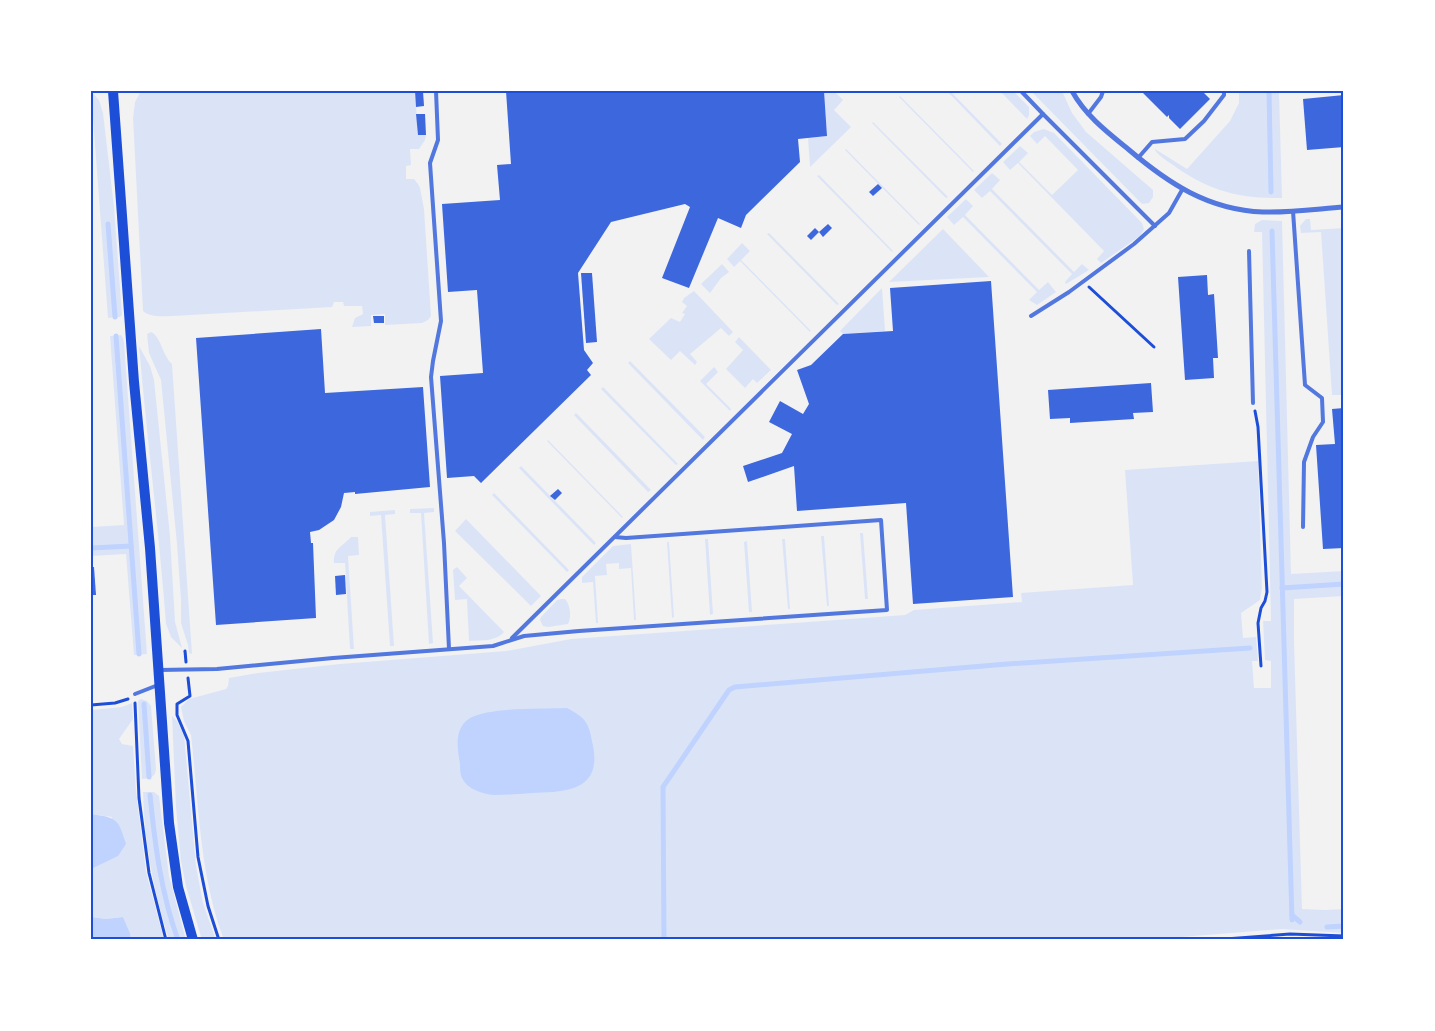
<svg xmlns="http://www.w3.org/2000/svg" width="1435" height="1031" viewBox="0 0 1435 1031" font-family="'Fira Sans Condensed',sans-serif">
  <style>
    .green { fill: #dbe4f7 }
    .water { fill: #bfd3fe }
    .lines { fill: none; stroke-linecap: round; stroke-linejoin: round }
    .stream { stroke: #bfd3fe; stroke-width: 5 }
    .building { fill: #3d67dc }
    .path { stroke: #1d4ed8; stroke-width: 3 }
    .service { stroke: #5277de; stroke-width: 4 }
    .minor { stroke: #5277de; stroke-width: 5 }
    .secondary { stroke: #1d4ed8; stroke-width: 10 }
    .neatline { fill: none; stroke: #1d4ed8; stroke-width: 2 }
  </style>
  <rect width="100%" height="100%" fill="#f2f2f2"/>
  <!-- green -->
  <g class="green">
    <polygon points="91,91 99,100 103,113 114,207 122,315 120,317 108,318"/>
    <path d="M 141,91 L 415,91 L 418,135 L 426,135 L 425,140 L 419,149 L 410,149 L 411,165 L 406,166 L 406,179 L 414,179 L 418,184 L 420,188 L 424,209 L 431,316 L 428,320 L 422,323 L 385,325 L 385,314 L 371,315 L 371,326 L 352,327 L 355,318 L 363,314 L 362,306 L 344,306 L 343,302 L 334,302 L 332,307 L 173,316 C 163,316 151,318 143,311 L 133,118 L 135,102 Z"/>
    <polygon points="834,91 843,100 834,110 851,127 810,167 808,138 827,136 824,92"/>
    <polygon points="947,91 950,91 1002,144 1000,146"/>
    <polygon points="1000,91 1013,91 1029,107 1029,115 1027,119"/>
    <polygon points="1031,91 1062,91 1072,113 1086,132 1153,190 1153,197 1149,203 1142,204 1140,202"/>
    <path d="M 1239,91 L 1279,91 L 1282,198 C 1239,199 1207,190 1173,165 C 1166,160 1159,156 1155,150 L 1155,149 L 1187,169 L 1230,121 L 1239,103 Z"/>
    <polygon points="900,96 974,171 973,172 899,97"/>
    <polygon points="873,122 948,197 946,198 872,123"/>
    <polygon points="1044,129 1054,133 1142,223 1144,229 1140,236 1101,263 1097,259 1104,251 1018,163 1010,170 1003,162 1020,146 1028,153 1019,162 1052,195 1078,170 1045,136 1037,144 1030,136 1034,132"/>
    <polygon points="846,149 920,224 919,225 845,150"/>
    <polygon points="992,173 1000,180 992,189 1074,272 1082,264 1089,270 1066,284 1065,282 1072,274 990,191 982,198 974,190"/>
    <polygon points="819,175 893,251 892,252 817,176"/>
    <polygon points="966,199 973,206 965,215 1039,290 1048,282 1056,292 1037,305 1029,300 1037,292 963,217 954,225 947,217"/>
    <polygon points="1306,219 1310,219 1311,230 1344,228 1344,395 1332,395 1321,232 1301,233 1300,226"/>
    <path d="M 1262,220 L 1282,221 L 1291,574 L 1344,571 L 1344,596 L 1294,599 L 1294,641 L 1302,909 L 1325,910 L 1344,909 L 1344,933 L 1282,929 L 1144,940 L 224,940 C 199,873 199,804 191,735 L 184,721 L 181,707 L 189,699 L 226,689 L 228,686 L 229,678 L 258,673 L 340,664 L 506,651 L 571,639 L 905,615 L 914,610 L 1022,602 L 1021,593 L 1133,585 L 1125,470 L 1258,461 L 1262,588 L 1260,600 L 1241,613 L 1243,638 L 1256,637 L 1258,661 L 1252,661 L 1254,688 L 1271,688 L 1271,661 L 1265,660 L 1263,621 L 1271,621 L 1262,232 L 1254,232 L 1255,224 Z"/>
    <polygon points="943,229 989,277 889,282"/>
    <polygon points="769,233 839,304 837,305 767,234"/>
    <polygon points="742,243 750,251 741,260 811,331 810,332 740,261 734,267 727,259"/>
    <polygon points="722,264 729,272 721,278 710,293 701,284"/>
    <polygon points="882,288 885,331 843,334 840,331"/>
    <polygon points="694,291 733,332 729,336 721,328 690,354 697,362 695,365 680,351 671,360 649,339 671,318 680,322 685,314 682,313 687,306 682,302 684,298"/>
    <path d="M 151,332 C 161,336 162,355 172,364 L 192,654 L 189,653 L 188,645 L 181,623 L 181,601 L 177,544 L 161,380 L 149,353 L 147,334 Z"/>
    <polygon points="121,335 123,338 124,343 147,654 134,655 126,554 91,556 91,527 124,525 110,336"/>
    <polygon points="739,337 771,370 757,383 753,379 745,388 726,369 743,350 735,342"/>
    <path d="M 139,346 L 150,366 L 154,380 L 170,536 L 175,622 L 182,648 L 171,637 L 166,624 C 159,531 147,439 139,346 Z"/>
    <polygon points="630,361 705,437 703,440 628,363"/>
    <polygon points="714,367 718,372 706,384 731,409 730,411 700,381"/>
    <polygon points="603,387 678,464 676,465 601,389"/>
    <polygon points="576,413 651,490 648,492 574,415"/>
    <polygon points="548,440 623,517 622,518 547,441"/>
    <polygon points="521,466 596,543 594,545 519,468"/>
    <polygon points="494,493 569,570 567,572 492,495"/>
    <polygon points="434,508 434,512 424,513 433,643 429,644 421,513 410,513 410,509"/>
    <polygon points="395,510 395,514 385,515 394,646 390,646 381,515 370,516 370,512"/>
    <polygon points="466,519 541,596 531,606 455,531"/>
    <polygon points="860,533 863,533 868,599 865,599"/>
    <polygon points="821,536 824,536 829,606 827,606"/>
    <path d="M 351,537 L 358,537 L 359,555 L 348,556 L 354,649 L 350,649 L 345,563 L 334,563 C 333,548 342,547 351,537 Z"/>
    <polygon points="705,539 708,539 713,614 710,615"/>
    <polygon points="782,539 785,539 790,609 788,609"/>
    <polygon points="747,541 752,612 749,612 744,542"/>
    <polygon points="667,542 669,542 674,617 672,618"/>
    <polygon points="631,544 636,620 634,620 631,568 619,569 619,563 606,564 607,575 595,576 598,623 596,623 593,582 582,583 582,577 613,546"/>
    <path d="M 457,567 L 467,578 L 459,586 L 504,632 C 495,642 482,640 469,641 L 467,599 L 455,600 L 453,570 Z"/>
    <path d="M 561,599 L 565,599 C 570,604 572,617 568,624 L 548,627 L 543,626 L 540,620 L 541,617 L 557,600 Z"/>
    <path d="M 141,699 L 147,701 L 151,706 L 156,769 C 155,778 150,778 142,779 L 138,701 Z"/>
    <polygon points="132,703 133,719 119,739 122,744 133,746 136,791 146,872 164,940 131,940 130,933 123,917 106,919 91,917 91,869 94,867 112,817 91,814 91,710 122,707"/>
    <polygon points="172,716 177,721 184,735 196,866 203,903 216,940 202,940 186,886 181,861 176,807"/>
    <path d="M 143,792 L 154,792 L 159,796 L 169,876 L 186,940 L 169,940 C 154,893 144,842 143,792 Z"/>
  </g>
  <!-- water -->
  <g class="water">
    <path d="M 567,708 C 588,719 589,724 593,746 C 602,791 565,792 532,793 C 520,794 506,795 494,795 C 482,794 467,789 462,778 C 460,774 460,767 460,763 C 457,747 454,728 470,718 C 489,707 544,709 567,708 Z"/>
    <path d="M 91,814 C 118,818 118,819 126,844 L 118,856 L 91,869 Z"/>
    <polygon points="91,917 106,919 123,917 130,933 131,940 91,940"/>
  </g>
  <g class="lines">
    <!-- stream -->
    <g class="stream">
      <polyline points="1269,91 1271,192"/>
      <polyline points="108,224 115,317"/>
      <polyline points="1272,231 1292,920"/>
      <polyline points="116,336 139,654"/>
      <polyline points="91,548 131,546"/>
      <polyline points="1282,588 1344,584"/>
      <polyline points="144,704 149,777"/>
      <path d="M 150,795 C 155,845 161,893 178,940"/>
      <polyline points="1292,915 1300,922"/>
      <polyline points="1327,927 1344,926"/>
      <polyline points="664,940 663,787 729,690 735,687 1007,664 1250,648"/>
    </g>
  </g>
  <!-- building -->
  <g class="building">
    <polygon points="415,91 423,91 424,106 416,107"/>
    <polygon points="506,91 824,91 827,136 798,139 800,162 746,215 741,228 718,218 689,288 662,278 690,207 685,204 611,222 578,273 584,350 593,363 587,370 591,375 481,483 474,476 447,478 440,376 483,373 477,290 448,292 442,204 500,200 497,165 511,164"/>
    <polygon points="1141,91 1202,91 1210,99 1180,129 1169,118 1169,115 1167,117"/>
    <polygon points="1344,95 1344,147 1307,150 1303,99"/>
    <polygon points="416,114 425,114 426,135 418,135"/>
    <polygon points="878,184 882,188 873,196 869,192"/>
    <polygon points="828,224 832,228 823,237 819,232 811,240 807,236 815,228 819,232"/>
    <polygon points="581,273 592,273 597,342 586,343"/>
    <polygon points="1207,275 1208,295 1214,294 1218,358 1213,358 1214,378 1185,380 1178,277"/>
    <polygon points="991,281 1013,597 913,604 906,503 797,511 794,466 748,482 743,466 782,453 792,434 769,422 780,401 803,414 809,404 797,370 811,365 843,334 893,331 890,288"/>
    <polygon points="373,316 384,316 384,323 374,323"/>
    <polygon points="321,329 325,393 423,387 430,487 355,494 355,492 344,493 341,507 334,520 319,530 310,532 311,543 313,543 316,618 216,625 196,338"/>
    <polygon points="1151,383 1153,412 1133,413 1134,419 1070,423 1070,418 1050,419 1048,390"/>
    <polygon points="1344,408 1344,548 1323,549 1316,445 1335,444 1332,409"/>
    <polygon points="558,489 562,493 555,500 550,496"/>
    <polygon points="91,567 94,567 96,595 91,595"/>
    <polygon points="345,575 346,594 336,595 335,576"/>
  </g>
  <g class="lines">
    <!-- path -->
    <g class="path">
      <polyline points="1089,287 1154,347"/>
      <polyline points="1255,411 1258,427 1267,592 1265,601 1261,608 1258,623 1261,666"/>
      <polyline points="185,651 186,662"/>
      <polyline points="188,678 190,696 177,704 177,715 188,741 198,857 208,906 219,940"/>
      <polyline points="135,703 139,798 149,873 166,940"/>
      <polyline points="91,705 115,703 128,699"/>
      <polyline points="1212,940 1290,934 1344,936"/>
    </g>
    <!-- service -->
    <g class="service">
      <polyline points="436,91 438,140 430,163 441,321 433,361 431,377 444,543 449,649"/>
      <polyline points="1021,91 1043,114"/>
      <polyline points="1088,114 1101,97 1103,91"/>
      <polyline points="1138,158 1152,142 1185,139 1204,121 1224,95 1224,91"/>
      <polyline points="1293,211 1305,385 1322,398 1323,422 1313,437 1304,462 1303,527"/>
      <polyline points="1249,251 1253,403"/>
      <polyline points="1031,316 1069,292 1134,244 1169,213 1182,190"/>
      <polyline points="512,638 1043,114 1155,226"/>
      <polyline points="159,670 217,669 333,658 493,646 524,636 579,631 887,610 881,520 626,538 615,537"/>
      <polyline points="135,694 158,685"/>
    </g>
    <!-- minor -->
    <path class="minor" d="M 1072,91 C 1085,115 1107,132 1128,149 C 1168,183 1208,210 1263,212 C 1290,213 1317,209 1344,207"/>
    <!-- secondary -->
    <polyline class="secondary" points="113,91 134,382 150,548 169,823 178,887 193,940"/>
  </g>
  <!-- border -->
  <rect width="1435" height="1031" fill="none" stroke="#ffffff" stroke-width="185"/>
  <rect x="92" y="92" width="1250" height="846" class="neatline"/>
</svg>
